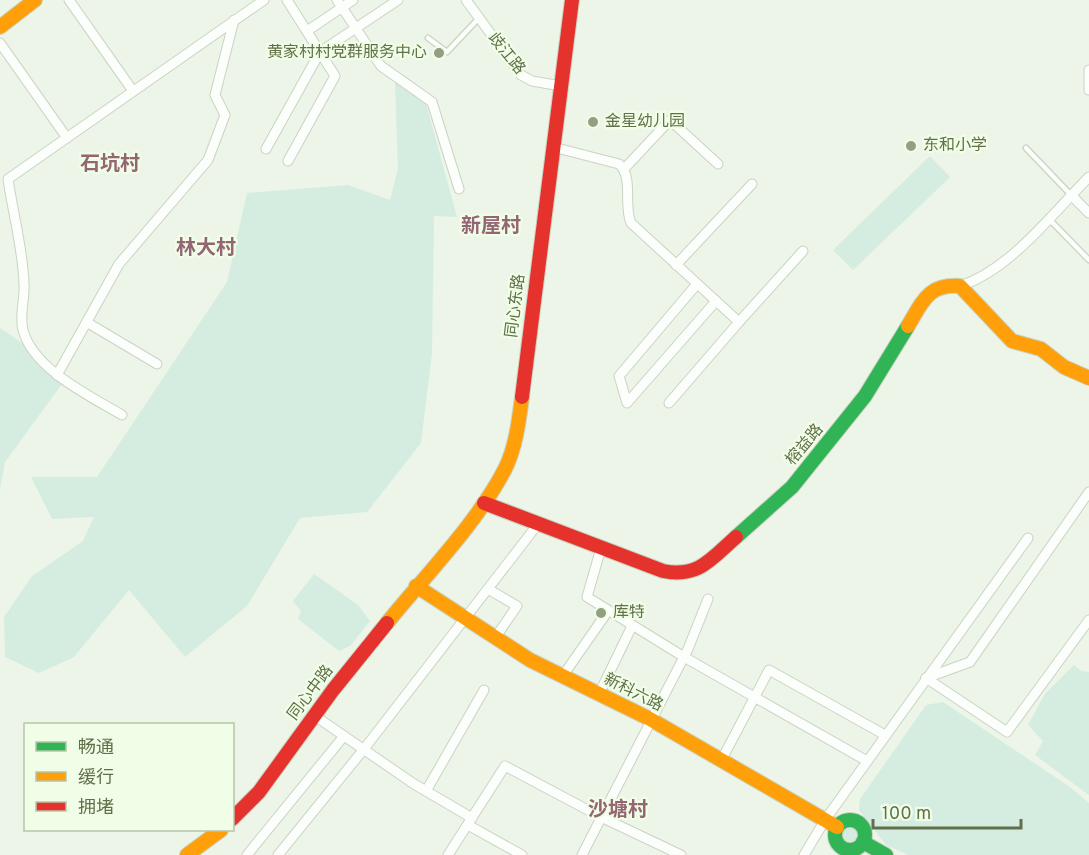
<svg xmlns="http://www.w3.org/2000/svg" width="1089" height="855" viewBox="0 0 1089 855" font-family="Overpass,'Noto Sans SC',sans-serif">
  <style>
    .green { fill: #d4ede0 }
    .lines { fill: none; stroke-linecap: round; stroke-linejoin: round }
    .lane-casing { stroke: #cbd3c3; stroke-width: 7 }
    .street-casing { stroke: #cbd3c3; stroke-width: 11 }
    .fast-casing { stroke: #cad2c1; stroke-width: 16 }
    .slow-casing { stroke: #cad2c1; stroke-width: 16 }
    .jam-casing { stroke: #cad2c1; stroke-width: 16 }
    .lane { stroke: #fcfefc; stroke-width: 4.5 }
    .street { stroke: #fcfefc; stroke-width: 9 }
    .fast { stroke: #30b455; stroke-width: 14 }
    .slow { stroke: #ff9f0a; stroke-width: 14 }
    .jam { stroke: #e5322d; stroke-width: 14 }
    .poi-dot { fill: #929f81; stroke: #f0fee7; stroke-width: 2 }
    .labels { text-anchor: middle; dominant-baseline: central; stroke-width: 4.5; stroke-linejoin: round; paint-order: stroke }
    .poi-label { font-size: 16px; fill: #62704a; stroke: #f0fee7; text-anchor: start }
    .street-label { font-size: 16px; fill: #62704a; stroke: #f0fee7 }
    .quarter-label { font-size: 20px; font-weight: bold; fill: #946674; stroke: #f0fee7 }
  </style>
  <rect width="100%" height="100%" fill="#ecf5e8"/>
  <!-- green -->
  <g class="green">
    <polygon points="404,75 422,89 457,217 434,216 432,353 421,443 367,512 300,518 247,606 185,657 129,590 74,657 39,673 5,657 4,617 32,576 83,541 94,517 52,519 31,477 97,477 227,282 247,193 348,185 390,200 398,169 395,83"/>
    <polygon points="930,156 950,177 853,270 833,250"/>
    <polygon points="0,328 58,368 67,377 5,462 0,489"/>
    <polygon points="314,574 358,605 370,621 350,646 339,651 298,619 301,611 293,601"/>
    <polygon points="1074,665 1081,671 1089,672 1089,795 1035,755 1043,741 1028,725 1045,694"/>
    <polygon points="943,702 1070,787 1089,803 1089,855 908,855 886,845 859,810 860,799 926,705"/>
    <circle cx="850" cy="835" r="9"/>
  </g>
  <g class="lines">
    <!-- lane casing -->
    <g class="lane-casing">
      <g id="lane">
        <polyline points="428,38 447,52 479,18"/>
        <polyline points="1026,148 1071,195"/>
        <polyline points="1050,220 1089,260"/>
      </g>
    </g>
    <!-- street casing -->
    <g class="street-casing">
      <g id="street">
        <polyline points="69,0 133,91"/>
        <polyline points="287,0 335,76 288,161"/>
        <polyline points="337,0 381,66 432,102 459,189"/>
        <polyline points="466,0 521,75 532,81 561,86"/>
        <polyline points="307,31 353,0"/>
        <polyline points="0,43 67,138"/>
        <polyline points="1089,70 1089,90"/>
        <path d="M 553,147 L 619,164 C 634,178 623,205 631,223 L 739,322 L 669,403"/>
        <polyline points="266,149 320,52 398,0"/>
        <polyline points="624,169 670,120 718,164"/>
        <polyline points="1071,195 1089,213"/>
        <polyline points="676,265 752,184"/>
        <polyline points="697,284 619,376 627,403 716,301"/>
        <path d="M 960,286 C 1010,270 1052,214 1089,177"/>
        <polyline points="739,322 803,251"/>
        <polyline points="88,323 157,364"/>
        <polyline points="57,375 119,264 208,160 225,115 215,95 234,20"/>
        <path d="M 122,415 C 90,396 33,369 23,330 C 19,315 25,299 24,284 C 23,249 13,214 8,179 L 264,0"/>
        <polyline points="601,548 587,597 684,657 867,761"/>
        <polyline points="488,589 517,606 495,638"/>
        <polyline points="562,677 608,611"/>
        <polyline points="926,678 970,662 1089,492"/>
        <polyline points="926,678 1007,732 1089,620"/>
        <polyline points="599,694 632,626"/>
        <polyline points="315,716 414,784 472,818"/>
        <polyline points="722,759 769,670 885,735"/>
        <polyline points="426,791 484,690"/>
        <polyline points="468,825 522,855"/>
        <polyline points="247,855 344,736"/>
        <polyline points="278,855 364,749 538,524"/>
        <polyline points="448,855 505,766 601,817 681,855"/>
        <polyline points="582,855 688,649 708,599"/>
        <polyline points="804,855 825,820 1028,538"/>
      </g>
    </g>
    <!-- fast casing -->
    <g class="fast-casing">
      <g id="fast">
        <polyline points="736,537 792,487 865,396 908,326"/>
        <circle cx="850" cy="835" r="15"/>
        <polyline points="863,842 886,855"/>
      </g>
    </g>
    <!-- slow casing -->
    <g class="slow-casing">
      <g id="slow">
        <polyline points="0,27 35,0"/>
        <path d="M 908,326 C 923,301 928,284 960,286 L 1012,341 L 1041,349 L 1064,367 L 1089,378"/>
        <polyline points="416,586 530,660 650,719 837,827"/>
        <path d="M 387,623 C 425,576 478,522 505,469 C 516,447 519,420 522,397"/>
        <polyline points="187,855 221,830"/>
      </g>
    </g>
    <!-- jam casing -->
    <g class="jam-casing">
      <g id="jam">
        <polyline points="522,397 572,0"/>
        <path d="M 484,503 L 663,571 C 699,578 711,559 736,537"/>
        <polyline points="232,819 259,792 333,690 387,623"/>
      </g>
    </g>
    <!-- lane -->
    <use href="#lane" class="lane"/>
    <!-- street -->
    <use href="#street" class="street"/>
    <!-- fast -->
    <use href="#fast" class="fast"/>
    <!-- slow -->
    <use href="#slow" class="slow"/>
    <!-- jam -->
    <use href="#jam" class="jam"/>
  </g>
  <!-- markers -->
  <g class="poi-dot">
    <circle cx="439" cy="53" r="6"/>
    <circle cx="593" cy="122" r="6"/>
    <circle cx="911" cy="146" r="6"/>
    <circle cx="601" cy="613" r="6"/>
  </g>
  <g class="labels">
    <!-- poi labels -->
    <g class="poi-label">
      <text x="427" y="53" text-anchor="end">黄家村村党群服务中心</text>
      <text x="605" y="122">金星幼儿园</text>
      <text x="923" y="146">东和小学</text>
      <text x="613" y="613">库特</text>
    </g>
    <!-- street labels -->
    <g class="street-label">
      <text transform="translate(506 54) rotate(51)">歧江路</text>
      <text transform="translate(516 306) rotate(-83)">同心东路</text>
      <text transform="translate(805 445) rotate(-50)">榕益路</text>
      <text transform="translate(311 693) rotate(-53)">同心中路</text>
      <text transform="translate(633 693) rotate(27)">新科六路</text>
    </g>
    <!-- quarter labels -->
    <g class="quarter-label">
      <text x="110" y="165">石坑村</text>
      <text x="491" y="227">新屋村</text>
      <text x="206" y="249">林大村</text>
      <text x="618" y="811">沙塘村</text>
    </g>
  </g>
  <!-- legend -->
  <rect x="24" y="723" width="210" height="108" fill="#f0fee7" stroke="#b7c5a8" stroke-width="1.5"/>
  <rect x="36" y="742" width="30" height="9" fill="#30b455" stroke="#b7c5a8" stroke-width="1.5"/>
  <text x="78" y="753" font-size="18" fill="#62704a">畅通</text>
  <rect x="36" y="772" width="30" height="9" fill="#ff9f0a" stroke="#b7c5a8" stroke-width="1.5"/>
  <text x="78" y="783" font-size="18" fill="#62704a">缓行</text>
  <rect x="36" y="802" width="30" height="9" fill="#e5322d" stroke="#b7c5a8" stroke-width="1.5"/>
  <text x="78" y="813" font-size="18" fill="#62704a">拥堵</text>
  <!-- scale -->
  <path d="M873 819v9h148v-9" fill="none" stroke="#62704a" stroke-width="3"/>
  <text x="882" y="819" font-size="18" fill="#62704a" stroke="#f0fee7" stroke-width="4.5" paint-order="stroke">100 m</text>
</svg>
